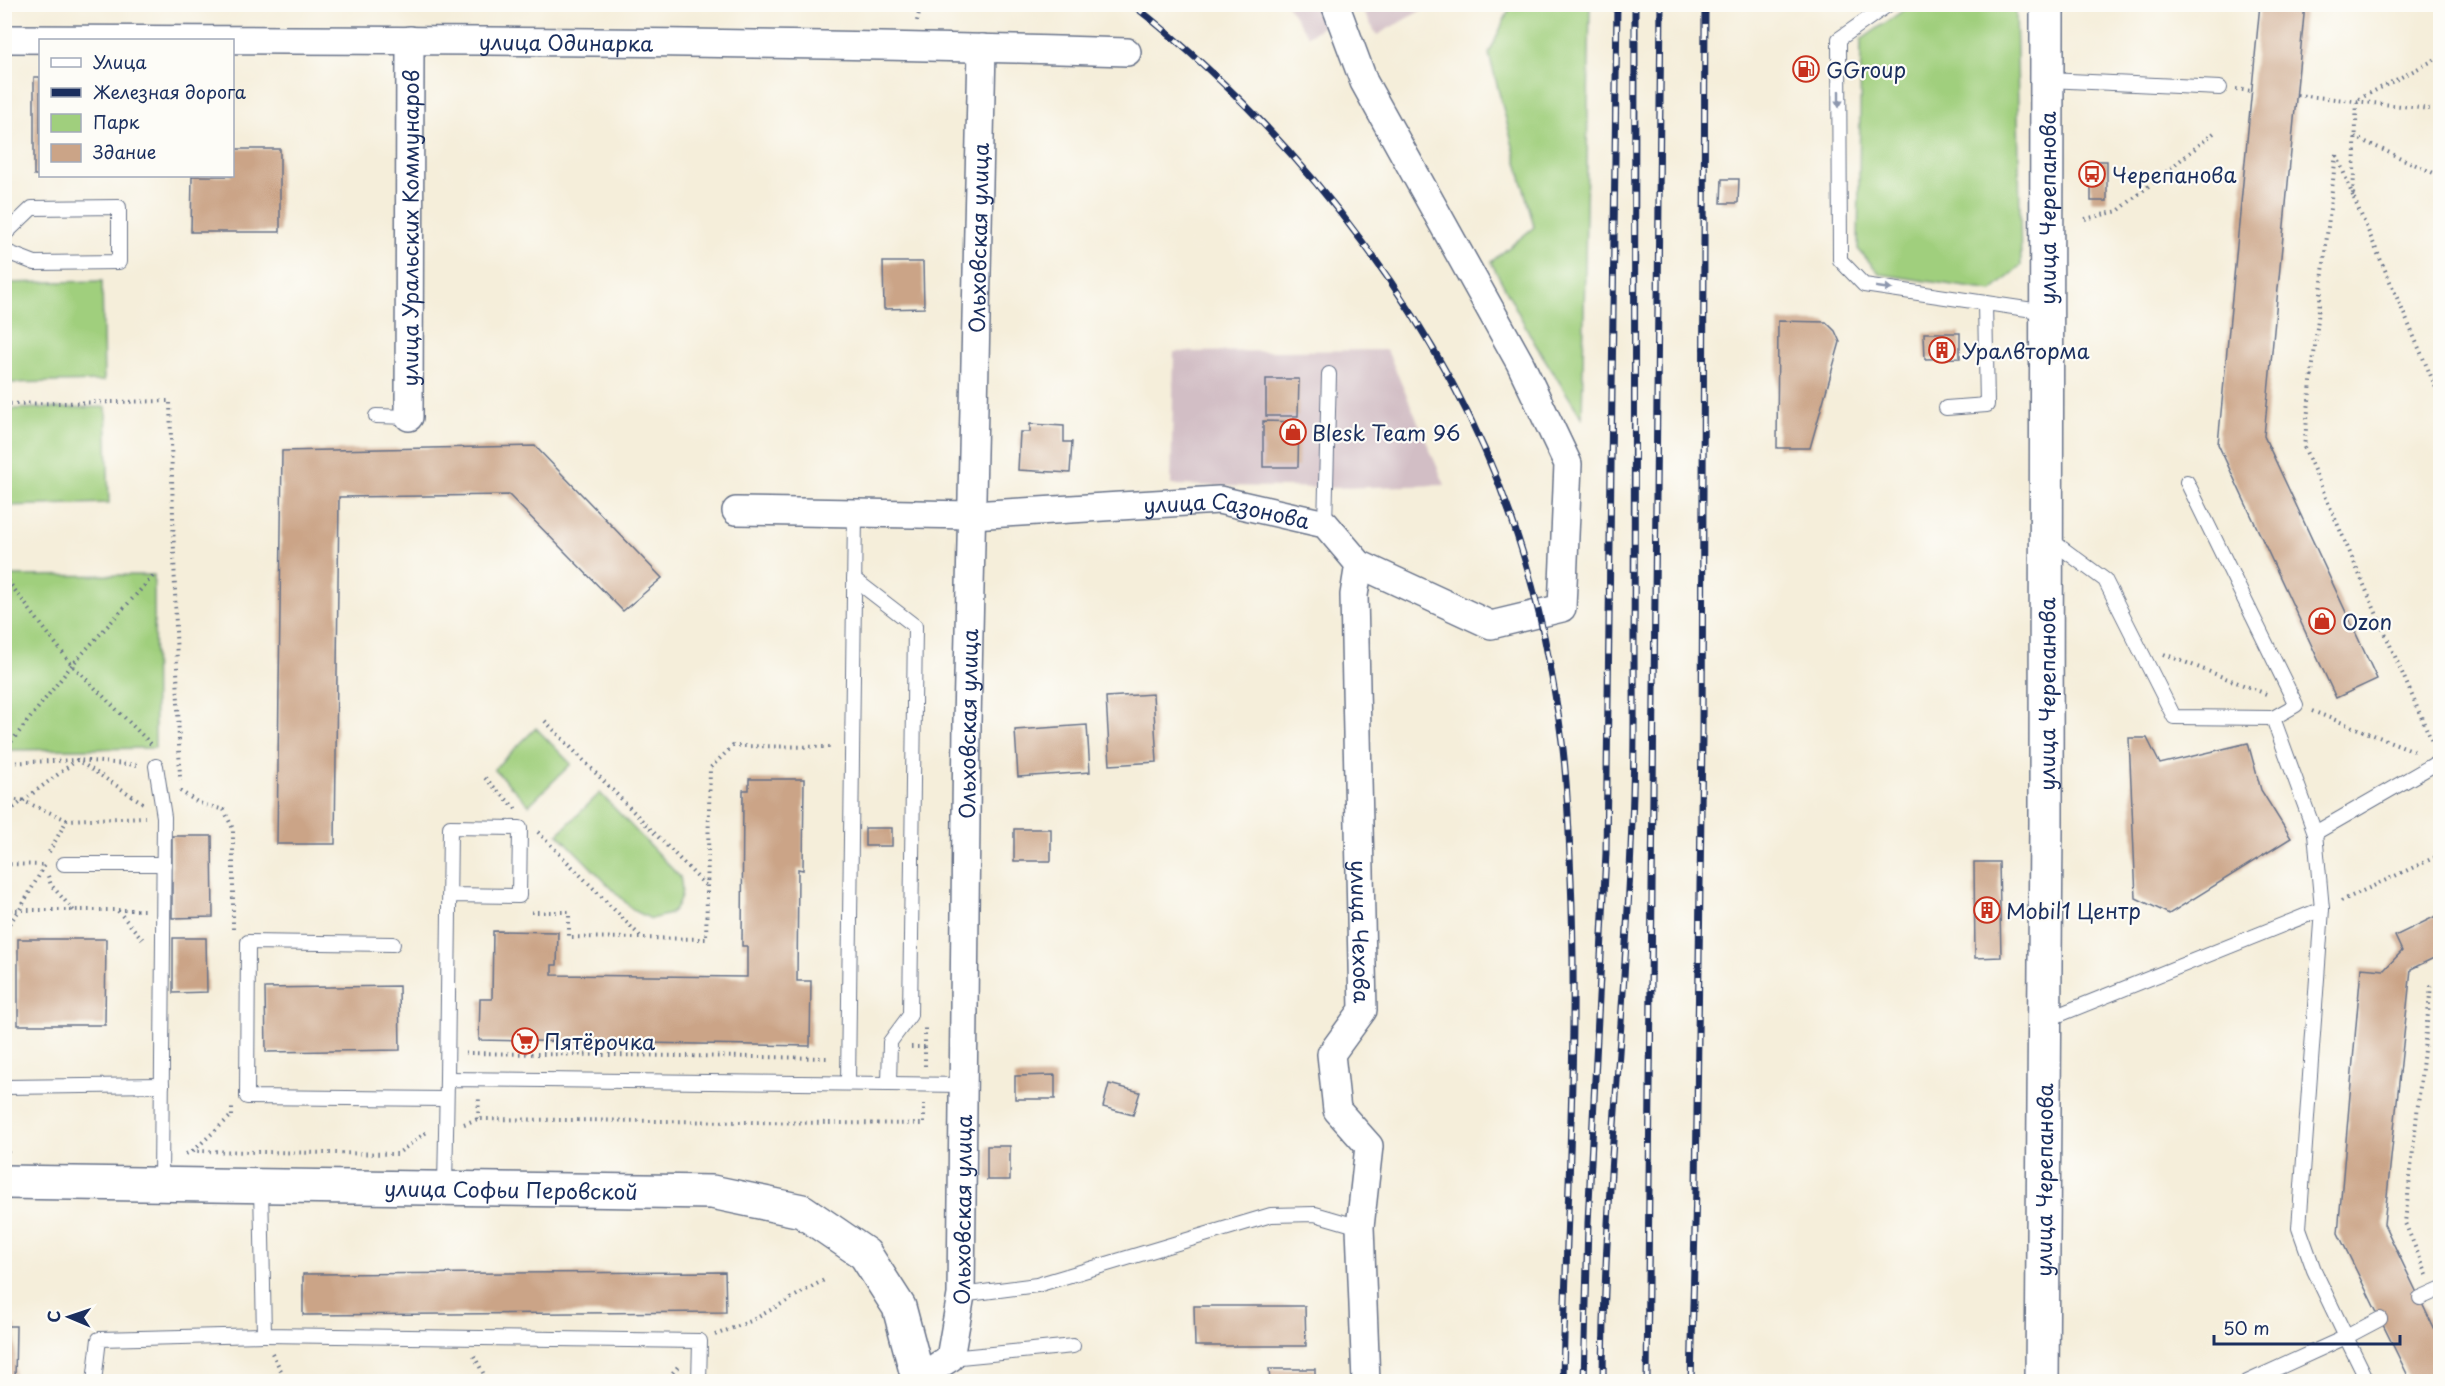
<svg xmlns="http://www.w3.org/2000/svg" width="2445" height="1386" viewBox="0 0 2445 1386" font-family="'Playpen Sans',sans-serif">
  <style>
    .industrial { fill: #d2bec5 }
    .green { fill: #a0cf7d; stroke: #5e7f6e; stroke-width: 1.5 }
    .building { fill: #cba487 }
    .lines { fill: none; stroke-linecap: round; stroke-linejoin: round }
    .service-casing { stroke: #677289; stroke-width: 16 }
    .minor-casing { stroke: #677289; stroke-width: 30 }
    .tertiary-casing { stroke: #677289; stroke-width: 36 }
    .secondary-casing { stroke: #677289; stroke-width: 36 }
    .path { stroke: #677289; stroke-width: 4; stroke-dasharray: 1.5 4.5; stroke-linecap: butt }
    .service { stroke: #fff; stroke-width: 14 }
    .minor { stroke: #fff; stroke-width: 27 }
    .tertiary { stroke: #fff; stroke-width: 33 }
    .secondary { stroke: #fff; stroke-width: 33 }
    .rail-casing { stroke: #1b2f5e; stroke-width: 7 }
    .rail { stroke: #fdfcf7; stroke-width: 4.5; stroke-dasharray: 14; stroke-linecap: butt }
    .oneway { fill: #8d97ae }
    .labels { text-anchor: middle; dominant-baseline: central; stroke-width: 4.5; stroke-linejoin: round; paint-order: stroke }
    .street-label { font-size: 21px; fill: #1b2f5e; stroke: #fdfcf7 }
    .poi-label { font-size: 21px; fill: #1b2f5e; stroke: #fdfcf7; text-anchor: start }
  </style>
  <rect width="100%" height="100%" fill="#fdfcf7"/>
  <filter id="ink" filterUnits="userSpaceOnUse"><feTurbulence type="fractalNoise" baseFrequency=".0167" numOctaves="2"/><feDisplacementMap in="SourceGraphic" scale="12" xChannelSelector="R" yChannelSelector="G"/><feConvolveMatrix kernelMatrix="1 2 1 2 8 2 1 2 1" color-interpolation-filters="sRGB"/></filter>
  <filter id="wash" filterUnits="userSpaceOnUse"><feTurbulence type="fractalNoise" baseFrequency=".008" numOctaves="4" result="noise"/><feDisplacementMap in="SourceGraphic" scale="24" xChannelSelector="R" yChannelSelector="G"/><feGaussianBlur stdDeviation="1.35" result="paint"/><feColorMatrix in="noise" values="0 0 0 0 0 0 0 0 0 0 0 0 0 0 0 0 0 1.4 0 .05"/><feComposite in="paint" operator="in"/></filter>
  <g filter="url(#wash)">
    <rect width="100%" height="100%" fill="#f5eeda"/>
    <!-- industrial -->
    <g class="industrial">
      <polygon points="1287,5 1320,5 1330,22 1308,36"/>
      <polygon points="1359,5 1431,5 1377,35"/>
      <polygon points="1387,350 1445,485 1334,488 1171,485 1174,352"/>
    </g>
    <!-- green -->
    <g class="green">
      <polygon points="1511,5 1590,5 1582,418 1534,342 1491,262 1534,227 1489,54"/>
      <polygon points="1911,5 2016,5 2021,266 1992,291 1880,274 1858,249 1861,40"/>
      <polygon points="102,281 104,381 5,383 5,283"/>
      <polygon points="106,407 109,503 5,506 5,409"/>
      <polygon points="154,575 155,748 7,750 5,576"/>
      <polygon points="536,728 571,764 529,805 494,769"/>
      <path d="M 600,793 L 680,877 C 684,893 681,903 670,914 L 651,919 L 633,910 L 558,834 Z"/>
    </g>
    <g id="blocks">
      <!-- building -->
      <g class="building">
        <polygon points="2260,4 2305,4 2264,436 2377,679 2336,698 2218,444"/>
        <rect x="34" y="77" width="6" height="98"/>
        <polygon points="232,149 280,149 280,232 191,232 192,176 232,176"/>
        <rect x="2091" y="161" width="16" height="40"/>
        <polygon points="1722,179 1739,179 1738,203 1721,203"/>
        <polygon points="883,262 923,262 924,308 884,309"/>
        <polygon points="1778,321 1826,322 1835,331 1840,342 1810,448 1777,448"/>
        <polygon points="1924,333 1960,333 1960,358 1925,359"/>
        <polygon points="1266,379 1299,379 1298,416 1266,416"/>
        <polygon points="1263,421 1299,422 1298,467 1263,467"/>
        <polygon points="1030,424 1064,426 1064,442 1072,442 1070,473 1018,470 1020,432 1030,432"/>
        <polygon points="535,446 662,578 623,611 509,495 339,497 335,844 277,844 282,451"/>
        <polygon points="1153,694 1157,762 1110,765 1106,697"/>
        <polygon points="1087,725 1090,772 1018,777 1015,730"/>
        <polygon points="2129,738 2147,738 2160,764 2248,743 2261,790 2291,838 2169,914 2136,898"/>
        <polygon points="749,779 804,779 803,870 798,869 797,981 811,981 810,1046 479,1040 480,999 492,999 493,931 558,932 557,965 552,965 552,975 747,977 747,946 742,946 743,790 749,790"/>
        <rect x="865" y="828" width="27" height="18"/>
        <rect x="1014" y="829" width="37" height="32"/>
        <polygon points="172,836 212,836 213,917 172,918"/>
        <polygon points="1974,862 1999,862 2001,957 1975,958"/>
        <polygon points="2440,914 2440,955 2411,969 2384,1224 2440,1341 2440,1382 2411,1382 2338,1233 2361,968 2384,970 2402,951 2395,936"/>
        <polygon points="173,938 206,938 207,992 173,993"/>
        <polygon points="18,939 106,939 105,1025 18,1025"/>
        <polygon points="399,986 400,1050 266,1052 265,988"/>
        <polygon points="1055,1075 1055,1099 1015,1099 1015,1076"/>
        <polygon points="1109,1084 1140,1092 1133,1115 1103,1107"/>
        <rect x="987" y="1146" width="23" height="34"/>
        <polygon points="725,1272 726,1312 303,1315 303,1274"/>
        <polygon points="1194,1306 1305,1306 1306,1346 1195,1346"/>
        <polygon points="4,1326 16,1326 15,1382 4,1382"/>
        <polygon points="1269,1369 1315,1369 1315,1382 1270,1382"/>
      </g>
    </g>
  </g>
  <g filter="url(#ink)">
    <use href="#blocks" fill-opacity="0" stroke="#677289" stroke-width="1.5"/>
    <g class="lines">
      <!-- service casing -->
      <g class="service-casing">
        <g id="service">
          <polyline points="1889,4 1839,39 1840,260 1864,285 2047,312"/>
          <polyline points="2048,80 2220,88"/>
          <polyline points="4,235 32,208 119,207 119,262 35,263 4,251"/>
          <polyline points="1946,408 1987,405 1985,303"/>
          <polyline points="376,416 409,417"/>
          <polyline points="1325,524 1329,374"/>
          <polyline points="2048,538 2105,580 2174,717 2273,718 2296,705 2187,482"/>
          <polyline points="2273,718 2315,833 2322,909 2299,1228 2314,1270 2346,1337 2380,1319"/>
          <polyline points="156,766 164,817 161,1183"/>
          <polyline points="2315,833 2440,761"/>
          <polyline points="64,864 164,864"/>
          <polyline points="393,944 248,942 247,1097 446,1099"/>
          <polyline points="2046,1020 2322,909"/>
          <polyline points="447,1079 450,827 520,828 519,896 449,895"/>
          <polyline points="848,1083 855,513"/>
          <polyline points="889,1084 963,1085"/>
          <polyline points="4,1087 162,1085"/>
          <polyline points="261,1186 264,1335 700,1341 699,1382"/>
          <polyline points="445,1187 447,1079 889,1084 890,1042 910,1015 915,626 854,579"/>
          <polyline points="961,1295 1037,1285 1271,1215 1315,1214 1360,1227"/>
          <polyline points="2420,1298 2440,1289"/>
          <polyline points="950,1358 1073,1346"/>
          <polyline points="94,1382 99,1339 264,1335"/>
          <polyline points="2247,1382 2346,1337 2368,1382"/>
        </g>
      </g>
      <!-- minor casing -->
      <g class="minor-casing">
        <g id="minor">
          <path id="s1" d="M 4,39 C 379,40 753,41 1127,52"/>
          <path id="s2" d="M 409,417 L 410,40"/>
          <path id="s3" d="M 736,511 L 972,515 L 1219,500 L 1325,524 L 1359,564 L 1491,625 L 1562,608 L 1568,464 L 1520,363 L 1364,82 L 1335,4"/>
          <path id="s4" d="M 1359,564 L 1354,595 L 1363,1010 L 1331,1054 L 1337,1110 L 1369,1146 L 1360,1227 L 1366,1382"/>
          <path id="s5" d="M 919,1378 L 950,1358 L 961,1295 L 967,722 L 982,48"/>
        </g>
      </g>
      <!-- tertiary casing -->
      <g class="tertiary-casing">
        <g id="tertiary">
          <path id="s6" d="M 4,1182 L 712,1192 L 802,1211 L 865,1254 L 899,1307 L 919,1382"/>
        </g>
      </g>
      <!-- secondary casing -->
      <g class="secondary-casing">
        <g id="secondary">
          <path id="s7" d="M 2042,1382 L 2046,823 L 2047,4"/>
        </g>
      </g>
      <!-- path -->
      <g class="path">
        <polyline points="917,21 921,4"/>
        <polyline points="2440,57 2357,100 2353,196 2440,397"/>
        <polyline points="2236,89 2252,91"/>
        <polyline points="2297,95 2440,110"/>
        <polyline points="2355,137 2440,176"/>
        <polyline points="2353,196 2336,153 2304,447 2433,744"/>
        <polyline points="2085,219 2118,211 2215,132"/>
        <polyline points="4,404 170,401 180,781"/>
        <polyline points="4,576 72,665 154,747"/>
        <polyline points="2164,654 2269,695"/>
        <polyline points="2312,711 2417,752"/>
        <polyline points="545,721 707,887"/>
        <polyline points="4,751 72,665 154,575"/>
        <polyline points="4,763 77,760 143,803"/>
        <polyline points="485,778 516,809"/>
        <polyline points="180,791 199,803 224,810 233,829 233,932"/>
        <polyline points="4,798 23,801 67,820"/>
        <polyline points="4,815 77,760 138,765"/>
        <polyline points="538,832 642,938"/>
        <polyline points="49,852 67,820 145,817"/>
        <polyline points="4,864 45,865 19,911 4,930"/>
        <polyline points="48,876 51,885 74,911"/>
        <polyline points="2341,901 2440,855"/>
        <polyline points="4,910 145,910"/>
        <polyline points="118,911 145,942"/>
        <polyline points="531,912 569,912 569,937 706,939 710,768 733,746 834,747"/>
        <polyline points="911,1047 925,1047"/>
        <polyline points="465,1053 829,1058"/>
        <polyline points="925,1066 925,1026"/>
        <polyline points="232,1116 232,1107"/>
        <polyline points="478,1119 479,1096"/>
        <polyline points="464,1124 478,1119 924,1124 924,1104"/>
        <polyline points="193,1151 232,1115"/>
        <polyline points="8,1153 8,1104"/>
        <polyline points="186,1154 193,1151 397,1154 428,1131"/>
        <polyline points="2427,1275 2405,1223 2431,986 2440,982"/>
        <polyline points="715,1335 751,1321 824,1280"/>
        <polyline points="272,1353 287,1382"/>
        <polyline points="474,1356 488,1382"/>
        <polyline points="665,1382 680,1364"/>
      </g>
      <!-- service -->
      <use href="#service" class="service"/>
      <!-- minor -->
      <use href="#minor" class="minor"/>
      <!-- tertiary -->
      <use href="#tertiary" class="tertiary"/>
      <!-- secondary -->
      <use href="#secondary" class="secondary"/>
      <!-- rail casing -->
      <g class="rail-casing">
        <g id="rail">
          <path d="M 1132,4 C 1301,137 1454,334 1519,541 C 1541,609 1554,679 1563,749 C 1568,792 1569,836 1571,879 C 1578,1046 1566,1214 1563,1382"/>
          <polyline points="1584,1382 1588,1223 1606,853 1617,4"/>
          <path d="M 1603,1382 C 1604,1195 1626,1008 1632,821 C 1635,759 1634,697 1634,635 C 1636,425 1633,215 1635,4"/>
          <polyline points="1647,1382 1661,4"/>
          <polyline points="1691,1382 1696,1188 1702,735 1705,4"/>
        </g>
      </g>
      <!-- rail -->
      <use href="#rail" class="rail"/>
    </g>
    <!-- one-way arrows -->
    <defs><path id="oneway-solid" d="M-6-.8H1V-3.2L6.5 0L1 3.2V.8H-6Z" transform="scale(1.5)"/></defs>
    <g class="oneway">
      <use href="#oneway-solid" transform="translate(1839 99) rotate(90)"/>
      <use href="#oneway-solid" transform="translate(1884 288) rotate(8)"/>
    </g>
  </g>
  <!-- icons -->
  <defs>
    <g id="fuel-ring" transform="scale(1.35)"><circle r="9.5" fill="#fdfcf7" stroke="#c8321e" stroke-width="1.5"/><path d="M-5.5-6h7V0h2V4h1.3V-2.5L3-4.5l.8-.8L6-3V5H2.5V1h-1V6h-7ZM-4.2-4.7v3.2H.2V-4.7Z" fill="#c8321e"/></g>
    <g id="bus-ring" transform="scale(1.35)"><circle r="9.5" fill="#fdfcf7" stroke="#c8321e" stroke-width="1.5"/><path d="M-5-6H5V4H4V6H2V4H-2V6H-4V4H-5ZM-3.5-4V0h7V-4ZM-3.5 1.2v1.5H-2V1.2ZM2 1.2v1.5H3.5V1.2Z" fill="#c8321e"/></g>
    <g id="building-ring" transform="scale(1.35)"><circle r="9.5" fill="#fdfcf7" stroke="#c8321e" stroke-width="1.5"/><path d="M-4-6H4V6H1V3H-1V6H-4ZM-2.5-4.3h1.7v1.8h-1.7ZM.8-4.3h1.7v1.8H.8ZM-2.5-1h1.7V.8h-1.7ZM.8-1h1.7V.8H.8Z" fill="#c8321e"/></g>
    <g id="shop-ring" transform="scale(1.35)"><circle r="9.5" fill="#fdfcf7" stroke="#c8321e" stroke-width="1.5"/><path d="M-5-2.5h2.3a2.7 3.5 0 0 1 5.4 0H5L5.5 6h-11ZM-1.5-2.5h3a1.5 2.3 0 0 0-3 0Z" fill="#c8321e"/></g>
    <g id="supermarket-ring" transform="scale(1.35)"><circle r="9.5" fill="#fdfcf7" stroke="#c8321e" stroke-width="1.5"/><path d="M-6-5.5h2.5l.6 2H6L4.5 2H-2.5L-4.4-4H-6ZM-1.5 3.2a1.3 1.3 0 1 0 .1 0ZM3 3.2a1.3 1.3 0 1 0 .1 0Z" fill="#c8321e"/></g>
  </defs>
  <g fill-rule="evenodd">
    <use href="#fuel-ring" x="1806" y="69"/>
    <use href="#bus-ring" x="2092" y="174"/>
    <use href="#building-ring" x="1942" y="350"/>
    <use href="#shop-ring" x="1293" y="432"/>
    <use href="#shop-ring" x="2322" y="621"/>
    <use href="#building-ring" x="1987" y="910"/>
    <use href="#supermarket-ring" x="525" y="1041"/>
  </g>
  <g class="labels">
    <!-- street labels -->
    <g class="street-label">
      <text stroke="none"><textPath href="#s1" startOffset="562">улица Одинарка</textPath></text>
      <text stroke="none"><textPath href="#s7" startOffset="1174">улица Черепанова</textPath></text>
      <text stroke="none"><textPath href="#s2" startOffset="189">улица Уральских Коммунаров</textPath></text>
      <text stroke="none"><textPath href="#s5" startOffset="1158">Ольховская улица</textPath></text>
      <text stroke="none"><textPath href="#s3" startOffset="492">улица Сазонова</textPath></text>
      <text stroke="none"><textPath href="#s7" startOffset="688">улица Черепанова</textPath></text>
      <text stroke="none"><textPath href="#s5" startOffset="672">Ольховская улица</textPath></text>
      <text stroke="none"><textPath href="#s4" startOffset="368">улица Чехова</textPath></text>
      <text stroke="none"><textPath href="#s7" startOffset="202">улица Черепанова</textPath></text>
      <text stroke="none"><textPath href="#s6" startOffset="507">улица Софьи Перовской</textPath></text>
      <text stroke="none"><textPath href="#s5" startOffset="186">Ольховская улица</textPath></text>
    </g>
    <!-- poi labels -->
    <g class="poi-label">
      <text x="1826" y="69">GGroup</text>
      <text x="2112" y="174">Черепанова</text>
      <text x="1962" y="350">Уралвторма</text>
      <text x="1312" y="432">Blesk Team 96</text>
      <text x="2342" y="621">Ozon</text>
      <text x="2006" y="910">Mobil1 Центр</text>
      <text x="544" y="1041">Пятёрочка</text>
    </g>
  </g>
  <!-- margin -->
  <rect width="2445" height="1386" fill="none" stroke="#fdfcf7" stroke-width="24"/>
  <!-- legend -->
  <rect x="39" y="39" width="195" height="138" fill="#fdfcf7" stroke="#a3aaba" stroke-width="1.5"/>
  <rect x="51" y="58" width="30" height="9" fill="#ffffff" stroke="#a3aaba" stroke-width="1.5"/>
  <text x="93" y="69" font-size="18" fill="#1b2f5e">Улица</text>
  <rect x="51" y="88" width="30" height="9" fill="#1b2f5e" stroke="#a3aaba" stroke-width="1.5"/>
  <text x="93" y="99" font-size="18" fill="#1b2f5e">Железная дорога</text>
  <rect x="51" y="114" width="30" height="18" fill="#a0cf7d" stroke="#a3aaba" stroke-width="1.5"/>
  <text x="93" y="129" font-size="18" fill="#1b2f5e">Парк</text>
  <rect x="51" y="144" width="30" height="18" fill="#cba487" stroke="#a3aaba" stroke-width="1.5"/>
  <text x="93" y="159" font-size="18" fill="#1b2f5e">Здание</text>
  <!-- north arrow -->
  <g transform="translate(69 1317) rotate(272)" stroke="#fdfcf7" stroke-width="4.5" paint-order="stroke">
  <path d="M0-4.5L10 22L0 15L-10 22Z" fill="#1b2f5e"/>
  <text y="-9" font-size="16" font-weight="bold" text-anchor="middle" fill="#1b2f5e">С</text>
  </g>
  <!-- scale -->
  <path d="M2214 1335v9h186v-9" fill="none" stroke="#1b2f5e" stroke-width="3"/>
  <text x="2223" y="1335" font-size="18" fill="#1b2f5e" stroke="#fdfcf7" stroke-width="4.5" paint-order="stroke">50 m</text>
</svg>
